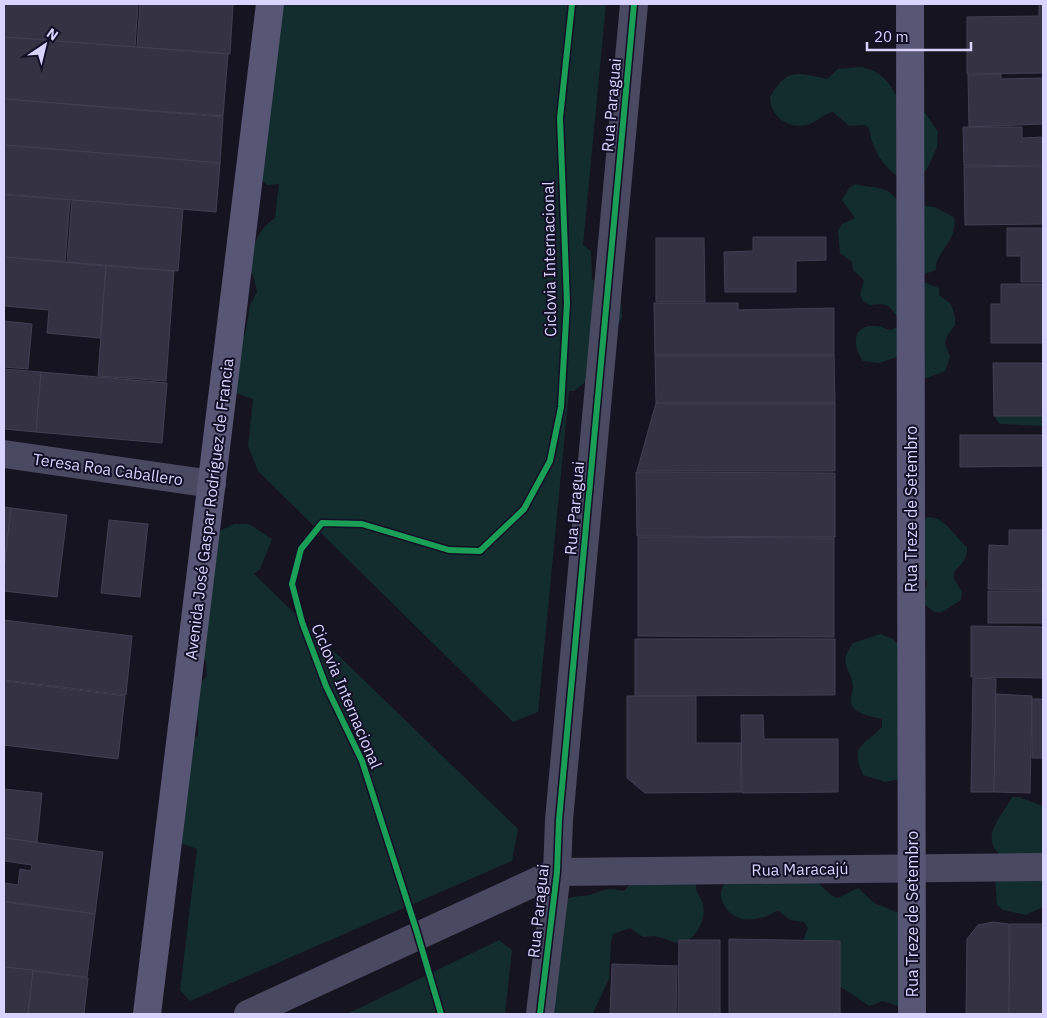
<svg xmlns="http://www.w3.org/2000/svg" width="1047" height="1018" viewBox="0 0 1047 1018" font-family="'IBM Plex Sans',sans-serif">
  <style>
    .green { fill: #132c2d }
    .building { fill: #343243; stroke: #433f54 }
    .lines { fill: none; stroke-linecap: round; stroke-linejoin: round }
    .minor { stroke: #4a4962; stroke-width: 28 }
    .secondary { stroke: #575674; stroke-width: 28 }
    .cycleway-casing { stroke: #130f26; stroke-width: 9 }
    .cycleway { stroke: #1a9f57; stroke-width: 6 }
    .labels { text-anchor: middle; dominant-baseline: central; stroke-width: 4; stroke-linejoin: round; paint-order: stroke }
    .street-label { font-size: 16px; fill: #d9d4ff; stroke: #130f26 }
  </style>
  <rect width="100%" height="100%" fill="#161421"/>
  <!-- green -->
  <g class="green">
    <path d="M 273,4 L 606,4 L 583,245 L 591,251 L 592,279 L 621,302 L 622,317 L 592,377 L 574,391 L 569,391 L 538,712 L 513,722 L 258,471 L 248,446 L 253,399 L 229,391 L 232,344 L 245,335 L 250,305 L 257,292 L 254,278 L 248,265 C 254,245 257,230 275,218 L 279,184 L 267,185 L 257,176 Z"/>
    <path d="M 860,67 C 878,70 887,78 895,94 L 910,97 L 921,107 L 938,132 L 937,147 L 927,169 L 922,174 L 898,177 C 882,165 872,149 869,128 L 864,125 L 849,126 L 833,112 C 824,114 820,119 812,123 C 792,132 770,118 770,97 C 788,67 797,73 827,79 L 838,69 Z"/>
    <path d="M 856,184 C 877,190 883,183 900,202 L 934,207 L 954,217 C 958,244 934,251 936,270 L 922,275 L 920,281 L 939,288 L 939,295 L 951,304 L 955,317 L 955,325 L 947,336 L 945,343 L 950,357 L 945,371 L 921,380 L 900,356 L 879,363 L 863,361 C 845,335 863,317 890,330 L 897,327 L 899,319 C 888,304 888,303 870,305 L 863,301 L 860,294 L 864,280 L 853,270 L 852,262 L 840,253 L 838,231 L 842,224 L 855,218 L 842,200 L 849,188 Z"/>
    <path d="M 1022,395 L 1043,405 L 1043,426 L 1000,424 C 994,417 992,413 995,404 Z"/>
    <path d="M 928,517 C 946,517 954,537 967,547 C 968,559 961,564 954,572 L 954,579 L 962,592 L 961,600 L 942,612 L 934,612 L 923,603 L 927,581 L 921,577 L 922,521 Z"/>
    <polygon points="234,524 249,524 272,539 260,569 254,574 518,829 512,861 190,1001 180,990 197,849 180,843 183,740 198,736 198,721 185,712 186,698 207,676 206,661 186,640 207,537"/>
    <path d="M 880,634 L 893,639 L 898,644 L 900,779 L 885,782 L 863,775 C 850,744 863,747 882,727 L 882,719 C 874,717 858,715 853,707 C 849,701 852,694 853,688 C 853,668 836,667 853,643 Z"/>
    <path d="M 1012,797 L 1019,797 L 1043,806 L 1043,907 L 1026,915 L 1003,910 L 997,905 L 995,876 L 1002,856 C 978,839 1002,816 1012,797 Z"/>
    <path d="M 666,857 L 674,859 L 696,882 C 695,894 700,894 703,904 C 707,919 696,939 681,944 L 655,936 L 643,937 L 630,928 L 613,934 L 611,942 L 609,979 L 593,1013 L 546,1014 L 566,899 C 575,895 582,897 590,895 C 605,889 608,888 624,891 L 652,859 Z"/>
    <path d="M 814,880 C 823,885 827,895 838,898 L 858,888 L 874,903 L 897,912 L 910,921 L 905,1005 L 898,1006 L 883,1001 L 869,1006 L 846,990 L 833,985 L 803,941 L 808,928 L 804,922 L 790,920 L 779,911 C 772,912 770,915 764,917 C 747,922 731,920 723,903 C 719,895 721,888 726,881 Z"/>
    <polygon points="499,940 512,950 505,1014 347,1014"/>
  </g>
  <!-- building -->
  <g class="building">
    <polygon points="4,4 138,4 135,47 4,37"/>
    <polygon points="140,4 233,4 230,54 137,47"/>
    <polygon points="1039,4 1043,4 1043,73 967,74 967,17 1039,16"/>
    <polygon points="4,37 228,54 223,116 4,99"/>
    <polygon points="1001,74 1001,79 1043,78 1043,124 969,127 968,75"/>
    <polygon points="4,99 223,117 220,163 4,145"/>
    <polygon points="963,127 1022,127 1022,138 1043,137 1043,165 964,166"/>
    <polygon points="4,145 220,163 216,212 4,194"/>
    <polygon points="1043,166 1043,224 965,225 964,167"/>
    <polygon points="4,195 70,200 65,262 4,257"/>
    <polygon points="72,200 183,209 178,271 67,262"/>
    <polygon points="1007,228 1043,228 1043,282 1021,282 1021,256 1007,256"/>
    <polygon points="753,237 826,237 826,260 796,261 796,292 725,292 724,252 753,251"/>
    <polygon points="656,238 704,238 705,302 656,302"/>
    <polygon points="4,257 106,266 100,338 47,333 49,310 4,306"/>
    <polygon points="106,266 174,271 166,381 98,376"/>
    <polygon points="1001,284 1043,284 1043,343 991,343 991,304 1001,304"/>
    <polygon points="654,303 738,303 738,310 834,308 834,355 655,355"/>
    <polygon points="4,321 32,324 28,369 4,367"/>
    <polygon points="655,355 834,355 835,403 656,403"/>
    <polygon points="993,363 1043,363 1043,416 994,416"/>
    <polygon points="4,369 41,372 36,432 4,429"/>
    <polygon points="41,372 167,383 162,443 36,432"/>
    <polygon points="656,403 835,403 835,471 637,471"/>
    <polygon points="960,435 1043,435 1043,466 960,467"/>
    <polygon points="636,472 835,473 835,537 637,536"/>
    <polygon points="4,507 11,508 4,571"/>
    <polygon points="11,508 67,515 57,597 4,591 4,570"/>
    <polygon points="109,520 148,524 140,597 101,593"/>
    <polygon points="1009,530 1043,530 1043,590 988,589 989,545 1009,546"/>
    <polygon points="638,537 834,538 834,637 638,636"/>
    <rect x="988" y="591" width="55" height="32"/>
    <polygon points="4,620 132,636 126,695 4,680"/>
    <polygon points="971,626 1043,627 1043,678 971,677"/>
    <polygon points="635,639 835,639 835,695 635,696"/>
    <polygon points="973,678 996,679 994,792 971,792"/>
    <polygon points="4,681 125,696 118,759 4,745"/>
    <polygon points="996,694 1032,696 1030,793 994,792"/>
    <polygon points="627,696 696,696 696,743 741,743 741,792 645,793 627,778"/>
    <rect x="1032" y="699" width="11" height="59"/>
    <polygon points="741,715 763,715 764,739 838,739 838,792 742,793"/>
    <polygon points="4,789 42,793 37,842 4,838"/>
    <polygon points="5,838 103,852 95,914 4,901 4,883 18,885 20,869 31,871 32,865 4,861"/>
    <polygon points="4,902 95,914 87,977 4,967"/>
    <polygon points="993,922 1009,924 1009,1014 966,1014 967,939 978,925"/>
    <polygon points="1010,924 1043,924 1043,1014 1009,1014"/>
    <polygon points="729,939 840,941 840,1014 729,1014"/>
    <polygon points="679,940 720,940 720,1014 678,1014"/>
    <polygon points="612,964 677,966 676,1014 610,1014"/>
    <polygon points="4,967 33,970 28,1014 4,1014"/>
    <polygon points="33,971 88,978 84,1014 28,1014"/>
  </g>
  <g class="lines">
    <!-- minor -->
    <g class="minor">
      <polyline points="4,454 212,484"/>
      <polyline points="248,1014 557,872 1043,867"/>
      <polyline points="540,1014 557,872 559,820 634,4"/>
    </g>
    <!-- secondary -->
    <g class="secondary">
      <polyline points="910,4 912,1014"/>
      <polyline points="147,1014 270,4"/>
    </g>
    <!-- cycleway casing -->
    <g class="cycleway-casing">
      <g id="cycleway">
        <polyline points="441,1014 416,929 362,761 326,686 302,622 292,584 301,549 322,523 362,524 449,550 480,551 524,509 550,461 561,407 567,303 560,118 572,4"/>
        <polyline points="540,1014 557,872 559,820 634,4"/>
      </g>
    </g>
    <!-- cycleway -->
    <use href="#cycleway" class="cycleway"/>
  </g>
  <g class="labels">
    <!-- street labels -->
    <g class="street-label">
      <text transform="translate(611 105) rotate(-85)">Rua Paraguai</text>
      <text transform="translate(549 259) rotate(-91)">Ciclovia Internacional</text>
      <text transform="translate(108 469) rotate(8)">Teresa Roa Caballero</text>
      <text transform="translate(574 508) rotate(-85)">Rua Paraguai</text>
      <text transform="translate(209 509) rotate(-83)">Avenida José Gaspar Rodríguez de Francia</text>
      <text transform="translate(911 509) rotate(-90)">Rua Treze de Setembro</text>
      <text transform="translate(347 696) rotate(67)">Ciclovia Internacional</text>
      <text transform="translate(800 869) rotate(-1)">Rua Maracajú</text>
      <text transform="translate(538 911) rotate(-84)">Rua Paraguai</text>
      <text transform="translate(912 914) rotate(-90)">Rua Treze de Setembro</text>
    </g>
  </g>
  <!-- border -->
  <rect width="1047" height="1018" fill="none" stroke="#d9d4ff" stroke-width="10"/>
  <!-- north arrow -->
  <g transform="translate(45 45) rotate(35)" stroke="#130f26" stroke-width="4" paint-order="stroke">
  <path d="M0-4L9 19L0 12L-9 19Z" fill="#d9d4ff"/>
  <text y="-8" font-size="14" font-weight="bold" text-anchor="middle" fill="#d9d4ff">N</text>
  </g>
  <!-- scale -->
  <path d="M867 42v8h104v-8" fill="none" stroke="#d9d4ff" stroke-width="2.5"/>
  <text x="874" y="42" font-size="15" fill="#d9d4ff" stroke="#130f26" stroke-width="4" paint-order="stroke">20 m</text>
</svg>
